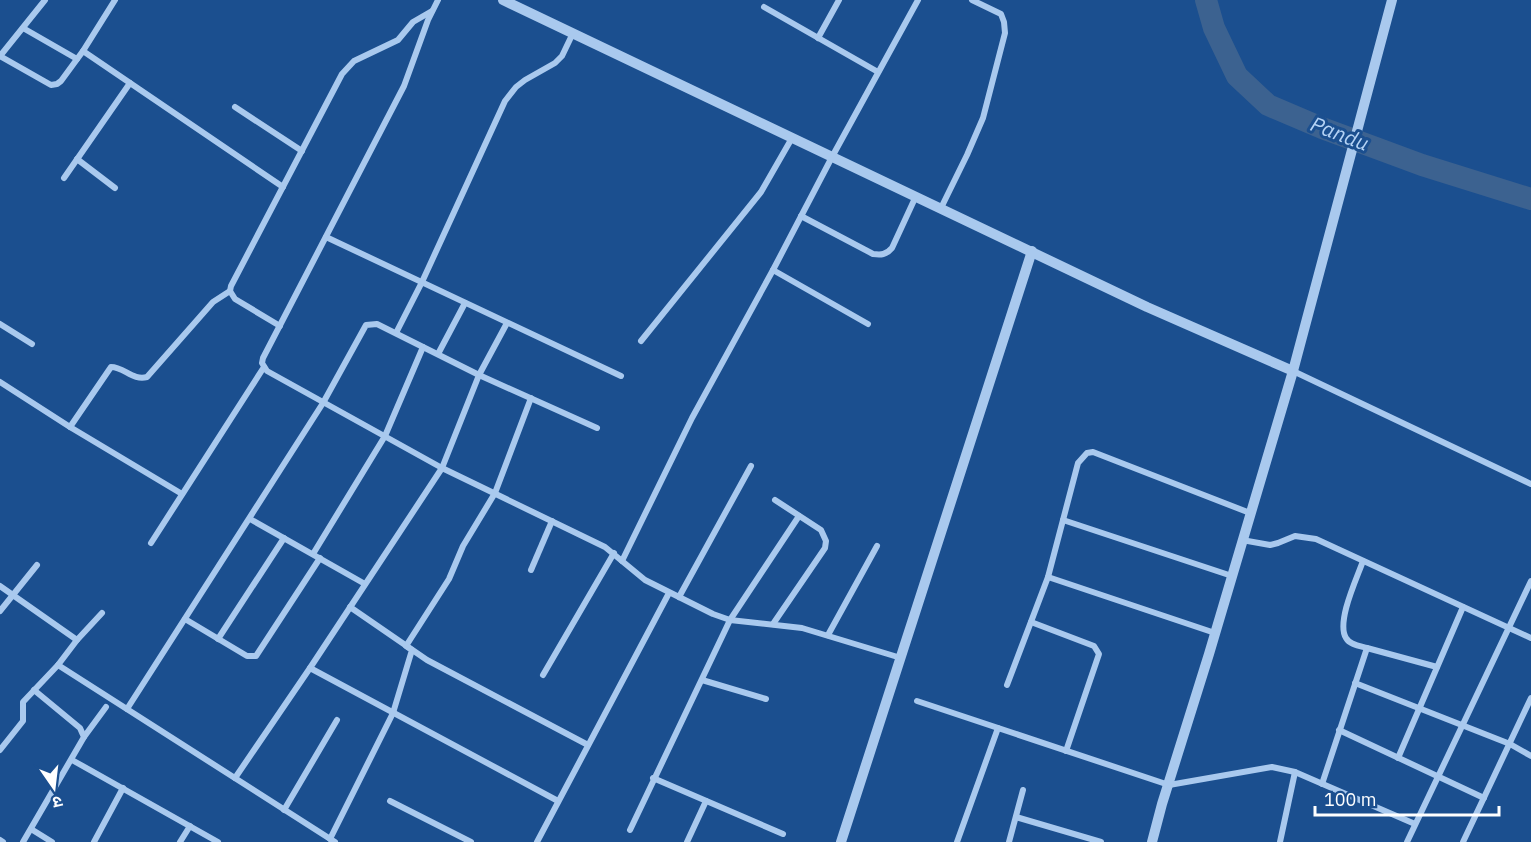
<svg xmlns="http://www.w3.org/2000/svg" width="1531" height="842" font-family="'IBM Plex Sans','Noto Sans Devanagari',sans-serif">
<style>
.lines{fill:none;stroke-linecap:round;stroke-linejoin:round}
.river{stroke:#3c6290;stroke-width:22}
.minor{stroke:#a9c9ee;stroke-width:6}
.tertiary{stroke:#a9c9ee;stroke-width:10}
.labels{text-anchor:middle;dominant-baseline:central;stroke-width:6;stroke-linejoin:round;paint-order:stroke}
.water-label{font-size:21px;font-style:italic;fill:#b5d3f5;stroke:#1b4f8f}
</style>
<rect width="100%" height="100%" fill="#1b4f8f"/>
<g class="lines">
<!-- river -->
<polyline class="river" points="1206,0 1214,28 1237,76 1268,105 1322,128 1422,165 1531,199"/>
<!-- minor -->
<g class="minor">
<polyline points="438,0 428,20 404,86 263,358 262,363 267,371 442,468 605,547 645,580 713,614 730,620 802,628 901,658"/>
<polyline points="764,7 878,72"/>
<polyline points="23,28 77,59"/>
<polyline points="818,38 839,0"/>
<polyline points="83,51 115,0"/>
<polyline points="0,56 51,85 57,84 61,81 83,51 283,187"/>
<polyline points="0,56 45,0"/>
<polyline points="235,107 302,151"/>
<polyline points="77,159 115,188"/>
<polyline points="64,178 130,83"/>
<polyline points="941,208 967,155 983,118 1005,33 1004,22 1001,14 972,0"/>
<path d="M801,216L873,254C881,255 886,255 892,248L916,196"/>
<polyline points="326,237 621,376"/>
<polyline points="507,323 479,375 442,468 310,668 558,801"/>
<polyline points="0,324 32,344"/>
<polyline points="868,324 773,270 832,157 918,0"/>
<polyline points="280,326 235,299 230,291 231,286 342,74 354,61 398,40 413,22 432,11"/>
<polyline points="396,333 422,282 505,101 516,87 525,80 555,63 562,56 573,33"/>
<polyline points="641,341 761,192 792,138"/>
<polyline points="438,354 465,303"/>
<polyline points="1293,371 1531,484"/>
<polyline points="0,382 70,427 182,494"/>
<path d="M70,427L111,367C124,367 133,381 147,377L213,302L230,291"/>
<polyline points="250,519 365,584"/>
<polyline points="1063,520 1232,576"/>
<polyline points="1242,540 1270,545 1278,543 1295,536 1316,539 1531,638"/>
<polyline points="151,543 264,367"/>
<polyline points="313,554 385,436 423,347"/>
<polyline points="622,561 692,418 773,270"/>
<polyline points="531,570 552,521"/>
<polyline points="1048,577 1215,633"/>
<polyline points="0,586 77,640 58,665 335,842"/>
<polyline points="679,597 751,466"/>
<polyline points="350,607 427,660 588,745"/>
<polyline points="0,611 37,565"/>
<polyline points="185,619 247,656 256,656 320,558"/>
<polyline points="1031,622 1094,646 1099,654 1066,751"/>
<polyline points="773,624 825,548 826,541 821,530 775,500"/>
<polyline points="828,635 877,546"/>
<polyline points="218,639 284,538"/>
<polyline points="77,640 102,613"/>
<polyline points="1367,648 1437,667"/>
<polyline points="543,675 614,553"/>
<polyline points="702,680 766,699"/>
<polyline points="1355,683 1510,744 1531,756"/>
<polyline points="1007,685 1048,577 1078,463 1087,453 1093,452 1250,513"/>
<polyline points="917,701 1169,785 1272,767 1295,772 1415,824"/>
<polyline points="127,709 323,403 366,325 377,324 479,375 597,428"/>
<polyline points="1339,730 1484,798"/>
<polyline points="84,737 106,707"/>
<polyline points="0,750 23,721 23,702 58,665"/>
<polyline points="1398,758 1463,607"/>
<polyline points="72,760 218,842"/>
<polyline points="235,778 310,668"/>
<polyline points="653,778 783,834"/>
<path d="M1322,784L1367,648C1360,646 1350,645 1346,638C1336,622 1357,578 1363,561"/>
<polyline points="390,801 471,842"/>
<polyline points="284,810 337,720"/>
<polyline points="1016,817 1101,842"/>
<polyline points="31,829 52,842"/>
<polyline points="630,830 730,620 799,516"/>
<polyline points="330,839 393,713 412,650 406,646 449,579 463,546 495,493 531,398"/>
<polyline points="0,840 3,842"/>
<polyline points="23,842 84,737 80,728 34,690"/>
<polyline points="94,842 123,788"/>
<polyline points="180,842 190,826"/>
<polyline points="537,842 669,593"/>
<polyline points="687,842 706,801"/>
<polyline points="957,842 998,728"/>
<polyline points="1009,842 1023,790"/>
<polyline points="1280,842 1295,772"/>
<polyline points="1407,842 1531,581"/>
<polyline points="1463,842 1531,698"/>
</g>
<!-- tertiary -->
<g class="tertiary">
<polyline points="503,0 1147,307 1293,371"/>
<polyline points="841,842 1032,251"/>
<polyline points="1152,842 1162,804 1209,654 1293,371 1392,0"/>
</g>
</g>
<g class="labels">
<!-- water labels -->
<g class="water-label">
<text transform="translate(1340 133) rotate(21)">Pandu</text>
</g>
</g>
<!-- north arrow -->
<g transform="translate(54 788) rotate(166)" stroke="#1b4f8f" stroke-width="4.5" paint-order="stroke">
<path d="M0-4.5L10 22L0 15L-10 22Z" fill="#ffffff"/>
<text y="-9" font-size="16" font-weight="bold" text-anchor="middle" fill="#ffffff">उ</text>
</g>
<!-- scale -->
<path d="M1315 806v9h184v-9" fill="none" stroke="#ffffff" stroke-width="3"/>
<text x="1324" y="806" font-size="18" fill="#ffffff" stroke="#1b4f8f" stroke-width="4.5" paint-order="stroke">100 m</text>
</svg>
